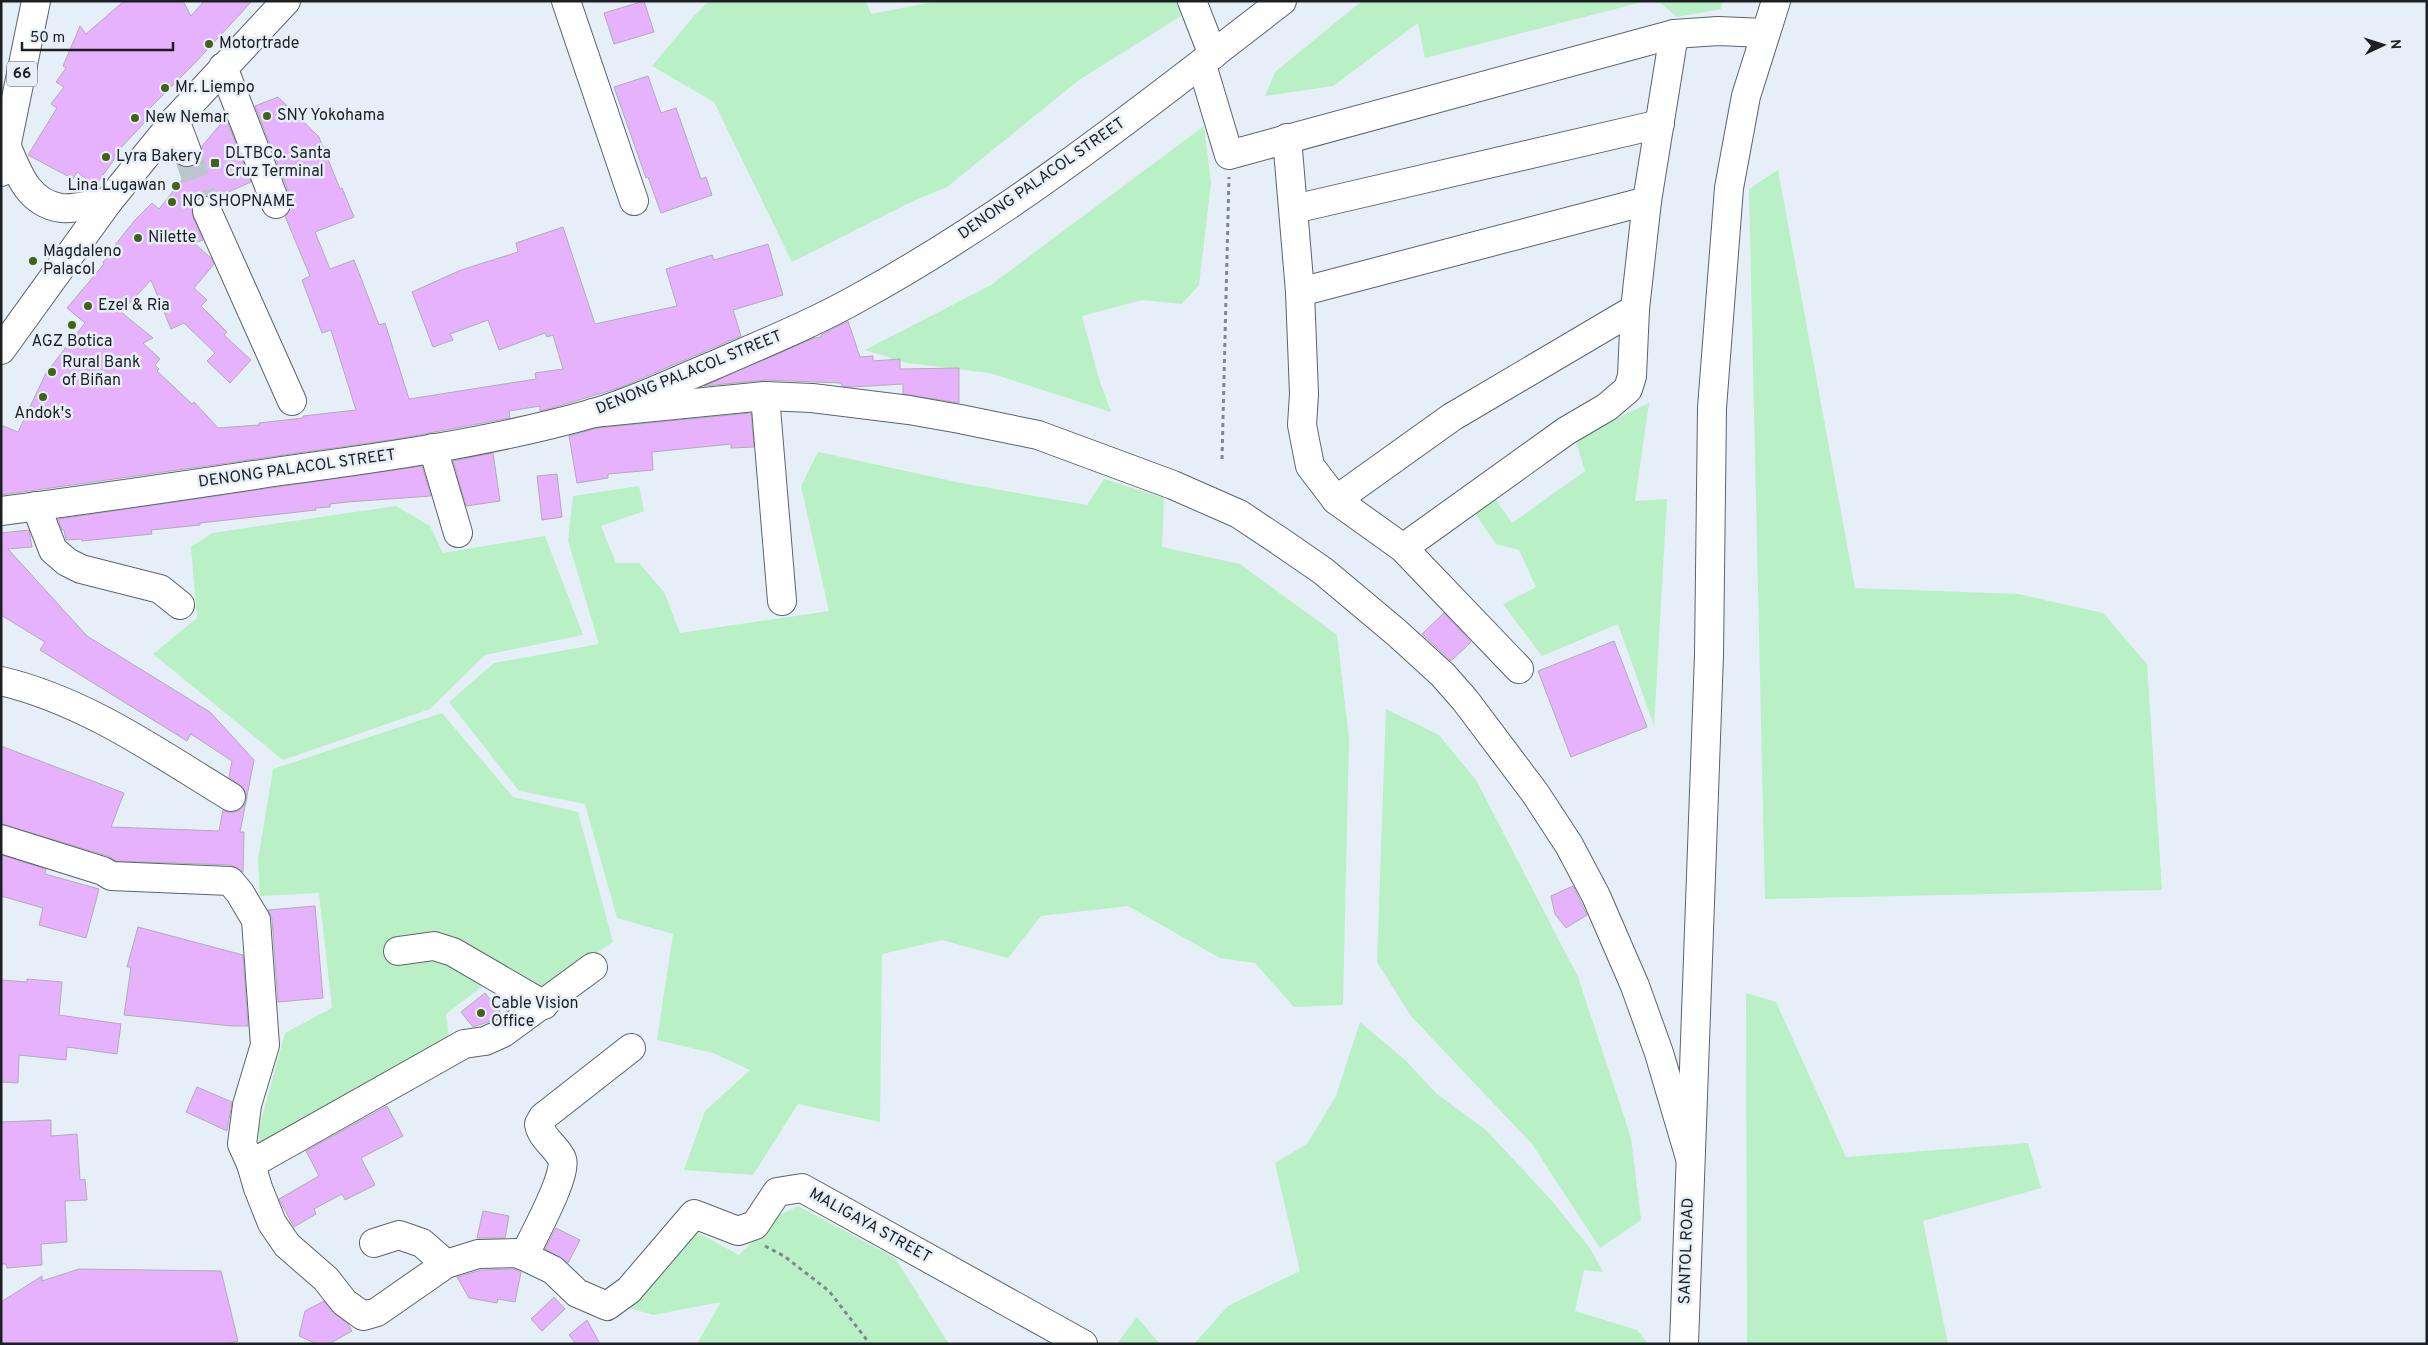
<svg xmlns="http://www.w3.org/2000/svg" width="2428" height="1345" font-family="Overpass,sans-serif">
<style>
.green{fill:#b9f0c5}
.building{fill:#e6b1fd;stroke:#b2acb5}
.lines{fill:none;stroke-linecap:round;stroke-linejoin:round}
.minor-tunnel{stroke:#bec6cd;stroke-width:28;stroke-dasharray:28 14;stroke-linecap:butt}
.minor-casing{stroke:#5c646b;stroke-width:30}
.major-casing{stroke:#5c646b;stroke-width:30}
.path{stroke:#81878c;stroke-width:3;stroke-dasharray:4 4;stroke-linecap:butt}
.minor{stroke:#fff;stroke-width:28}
.major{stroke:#fff;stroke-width:28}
.poi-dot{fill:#426216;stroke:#e6eff7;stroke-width:2}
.labels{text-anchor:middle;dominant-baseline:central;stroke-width:5;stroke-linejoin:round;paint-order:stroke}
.shield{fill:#e6eff7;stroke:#595e63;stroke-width:1}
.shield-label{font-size:15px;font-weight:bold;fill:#1d2023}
.poi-label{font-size:16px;fill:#1d2023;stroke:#e6eff7;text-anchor:start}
.street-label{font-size:16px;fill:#1d2023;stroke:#e6eff7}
</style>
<rect width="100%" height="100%" fill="#e6eff7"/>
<!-- green -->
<g class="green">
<polygon points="709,1 866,1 871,14 938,1 1176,1 1181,16 1079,80 947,187 915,200 792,262 714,102 652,66 693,17"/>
<polygon points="1362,1 1646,1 1425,58 1418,23 1333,86 1265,96 1275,72"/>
<polygon points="1658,1 1723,1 1721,9 1677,17"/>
<polygon points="1204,126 1211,183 1199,285 1182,304 1142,300 1082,316 1099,379 1111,412 990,373 907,363 865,350 991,285"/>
<polygon points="1778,170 1855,588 2018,594 2103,613 2147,664 2162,890 1765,899 1749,189"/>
<polygon points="1649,403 1635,501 1667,499 1654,726 1618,624 1542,656 1503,604 1536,587 1519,550 1496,544 1474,512 1493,496 1512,523 1585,471 1575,438"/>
<polygon points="818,452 966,484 1087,505 1104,479 1164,498 1162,547 1240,564 1337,635 1349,738 1343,1005 1294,1007 1255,963 1220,958 1128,906 1041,916 1008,958 942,940 882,954 880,1122 798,1104 753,1175 684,1170 705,1111 750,1070 713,1053 657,1040 673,934 617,918 585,804 519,791 449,702 494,663 599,644 568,541 573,496 639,486 644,511 601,526 616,563 639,563 664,592 680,633 829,611 801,486"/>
<polygon points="396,506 430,526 443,553 545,536 583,635 485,655 430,709 283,760 153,654 197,618 191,547 212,533"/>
<polygon points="1386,709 1439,735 1476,780 1578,977 1631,1138 1641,1220 1600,1248 1532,1144 1411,1016 1377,962"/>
<polygon points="442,713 513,797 578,812 613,942 541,990 506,968 446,1014 449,1037 259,1144 259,1128 285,1033 332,1008 319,893 260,896 258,860 273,769"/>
<polygon points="1746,993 1776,1002 1846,1157 2028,1143 2041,1188 1923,1221 1948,1344 1747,1344"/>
<polygon points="1360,1022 1404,1059 1437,1094 1486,1130 1551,1200 1590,1248 1603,1272 1584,1270 1575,1311 1637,1330 1648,1344 1194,1344 1228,1306 1300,1271 1275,1163 1307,1144 1336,1096"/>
<polygon points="798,1206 895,1258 949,1344 697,1344 721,1302 653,1315 629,1308 693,1230 739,1255 778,1216"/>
<polygon points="1137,1317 1160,1344 1117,1344"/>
</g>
<!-- building -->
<g class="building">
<polygon points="124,1 183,1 191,16 204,1 252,1 195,63 144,114 148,119 114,155 116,157 95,186 77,172 73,179 28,155 57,108 51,104 64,87 56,82 66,68 63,66 80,26 86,34"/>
<polygon points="644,1 654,32 614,44 604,13"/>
<polygon points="648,76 661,113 676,108 701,179 706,177 712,195 661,213 648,177 646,178 614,87"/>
<polygon points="278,97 319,137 340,189 342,188 354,217 315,232 330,269 354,260 379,325 385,323 409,399 536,379 535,373 563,369 553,335 547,337 545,333 499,350 488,320 450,334 453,340 433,347 412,292 461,270 518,252 516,243 563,227 595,324 677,306 666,269 712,255 714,260 768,244 783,295 733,310 741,336 619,388 552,408 540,411 540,406 509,411 510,418 397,439 1,495 1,425 18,432 46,373 85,323 67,308 104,264 103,262 117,247 115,245 135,220 152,203 159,209 185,176 182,170 184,167 192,167 199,162 202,155 202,146 226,118 251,182 215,198 201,197 194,202 192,209 193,217 203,240 194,243 211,258 214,264 194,288 207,300 201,306 227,332 224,335 251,360 230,383 207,361 215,353 184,323 171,329 151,280 121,312 153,338 143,343 160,359 155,365 159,369 157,371 192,404 194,402 218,428 259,425 259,423 303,418 303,416 356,410 331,330 322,333 302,280 310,276 285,216 291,207 291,198 255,106"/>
<polygon points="848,321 860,357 873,356 873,361 900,359 900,369 959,368 959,403 903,394 903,384 852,387 842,386 841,383 766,380 704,386 814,338 821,337 821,335"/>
<polygon points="751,413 754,447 731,448 731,444 652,452 653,470 608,474 608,478 577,483 569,436 597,428"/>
<polygon points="493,453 500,501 466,506 453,461"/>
<polygon points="422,466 431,496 347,502 330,504 330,507 315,508 316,510 200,523 200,525 151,530 152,534 82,541 82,539 66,540 64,530 62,530 58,519"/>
<polygon points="557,474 562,517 542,520 537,476"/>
<polygon points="29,530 32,547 8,549 87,636 210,712 254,760 240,832 244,832 243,872 231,865 116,861 108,856 1,824 1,746 124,793 111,827 219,831 223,810 230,813 238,811 244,806 247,798 244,789 229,777 232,761 191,734 187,741 40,650 45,642 1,615 1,533"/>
<polygon points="1444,613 1471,642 1451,661 1422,634"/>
<polygon points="1614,641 1647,727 1571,757 1538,671"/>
<polygon points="1,855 46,869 45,874 99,889 86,938 39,925 43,908 1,896"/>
<polygon points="1573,886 1587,915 1566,928 1555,914 1551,896"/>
<polygon points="315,906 323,998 278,1002 272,919 268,910"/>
<polygon points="138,927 243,955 248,1026 232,1026 124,1015 131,967 127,967"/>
<polygon points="27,979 62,982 59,1015 121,1024 117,1054 67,1047 66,1060 19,1055 18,1083 1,1082 1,980 27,982"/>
<polygon points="485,993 501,1013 491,1021 473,1027 461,1012"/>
<polygon points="197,1087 232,1102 227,1131 186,1112"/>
<polygon points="387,1106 403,1136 361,1158 375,1185 345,1200 342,1194 314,1209 316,1214 294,1227 279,1199 319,1176 306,1151"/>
<polygon points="51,1120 51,1136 77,1134 80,1180 85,1179 87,1200 65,1201 67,1242 41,1244 42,1265 7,1268 6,1264 1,1264 1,1122"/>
<polygon points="483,1211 509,1216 505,1238 477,1238"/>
<polygon points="556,1228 580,1240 568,1263 545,1249"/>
<polygon points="79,1269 221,1271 238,1341 224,1344 1,1344 1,1302 42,1276 42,1281"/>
<polygon points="513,1269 521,1272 515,1302 498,1299 497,1303 469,1298 457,1277 481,1270"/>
<polygon points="554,1297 565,1309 542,1331 531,1319"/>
<polygon points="324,1301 335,1314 348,1324 352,1331 329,1344 317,1344 299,1336 305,1311"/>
<polygon points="587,1320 600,1344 576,1344 569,1335"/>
</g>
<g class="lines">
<!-- minor-tunnel -->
<polyline class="minor-tunnel" points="187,152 207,211"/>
<defs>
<g id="minor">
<polyline points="566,1 634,201"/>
<polyline points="1192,1 1213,55"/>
<polyline points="1202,65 1229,155 1674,34 1718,31 1765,33"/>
<polyline points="223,67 276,204"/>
<polyline points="175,120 187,152"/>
<polyline points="1287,138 1300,292 1304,394 1302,425 1310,466 1336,500 1403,548 1519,669"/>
<polyline points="1294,209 1660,124"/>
<polyline points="207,211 292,401"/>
<polyline points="1300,292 1647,201"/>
<polyline points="765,396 782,601"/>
<polyline points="593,413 765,396 812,398 909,410 960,419 1038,435 1173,485 1239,514 1281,542 1323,571 1397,633 1443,675 1465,700 1535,793 1569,845 1596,896 1635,986 1659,1053 1690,1158"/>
<polyline points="433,448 458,533"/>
<polyline points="1336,500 1452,417 1635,309"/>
<polyline points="36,506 53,550 67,562 81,569 160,589 180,605"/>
<path d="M1,511C95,499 188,485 281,471C386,457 492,442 594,413C635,401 673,382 712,366C762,344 812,324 860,297C1011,214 1146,106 1282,1"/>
<polyline points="1403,548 1566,431 1607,407 1628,389 1632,376 1635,309 1647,201 1674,34"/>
<path d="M1,681C86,701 157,752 231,797"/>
<polyline points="1,839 103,871 111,876 230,881 240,893 256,920 265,1045 247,1105 242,1144 251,1164 258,1188 272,1223 287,1245 326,1279 344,1302 363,1316 377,1312 446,1264 478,1254 515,1253 524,1256 553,1270 577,1293 607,1306 629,1290 694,1214 738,1231 755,1225 777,1192 802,1188 1083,1344"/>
<polyline points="398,951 434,946 453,952 544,1005"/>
<polyline points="251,1164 464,1044 485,1041 503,1033 593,967"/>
<polyline points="374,1243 399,1235 422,1243 446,1264"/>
<path d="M524,1256C532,1239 568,1174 562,1159C556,1146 541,1138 539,1124L543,1117L631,1048"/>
<polyline points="1684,1344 1709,655 1712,408 1729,188 1746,96 1776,1"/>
</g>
<g id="major">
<path d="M7,147C18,173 28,203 61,208C73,210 96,203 108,202"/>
<polyline points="1,172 36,1"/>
<polyline points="1,350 108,202 175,120 286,1"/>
</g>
</defs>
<!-- minor casing -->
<use href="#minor" class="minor-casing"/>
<!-- major casing -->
<use href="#major" class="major-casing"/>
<!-- path -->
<g class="path">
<polyline points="1222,459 1229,177"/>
<polyline points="765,1246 784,1256 829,1291 870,1344"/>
</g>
<!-- minor -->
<use href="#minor" class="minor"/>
<!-- major -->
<use href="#major" class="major"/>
</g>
<!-- markers -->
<g class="poi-dot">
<circle cx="209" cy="44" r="5"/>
<circle cx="165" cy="88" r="5"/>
<circle cx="267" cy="116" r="5"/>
<circle cx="135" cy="118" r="5"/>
<circle cx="106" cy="157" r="5"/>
<rect x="210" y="158" width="10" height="10" rx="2.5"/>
<circle cx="176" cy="186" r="5"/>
<circle cx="172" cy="202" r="5"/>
<circle cx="138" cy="238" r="5"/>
<circle cx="33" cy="261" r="5"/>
<circle cx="88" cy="306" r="5"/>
<circle cx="72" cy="325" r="5"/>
<circle cx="52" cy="372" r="5"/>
<circle cx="43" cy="397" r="5"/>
<circle cx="481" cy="1013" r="5"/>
</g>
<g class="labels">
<!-- shield labels -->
<rect class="shield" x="7" y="61.5" width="30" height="25" rx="4"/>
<g class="shield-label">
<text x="22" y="74">66</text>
</g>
<!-- poi labels -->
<g class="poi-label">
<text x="219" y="44">Motortrade</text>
<text x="175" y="88">Mr. Liempo</text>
<text x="277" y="116">SNY Yokohama</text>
<text x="145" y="118">New Nemar</text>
<text x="225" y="154">DLTBCo. Santa<tspan x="225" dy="18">Cruz Terminal</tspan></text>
<text x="116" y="157">Lyra Bakery</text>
<text x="166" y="186" text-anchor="end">Lina Lugawan</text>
<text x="182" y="202">NO SHOPNAME</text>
<text x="148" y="238">Nilette</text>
<text x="43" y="252">Magdaleno<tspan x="43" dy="18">Palacol</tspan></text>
<text x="98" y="306">Ezel &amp; Ria</text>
<text x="72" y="342" text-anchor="middle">AGZ Botica</text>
<text x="62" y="363">Rural Bank<tspan x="62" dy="18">of Biñan</tspan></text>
<text x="43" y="414" text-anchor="middle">Andok's</text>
<text x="491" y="1004">Cable Vision<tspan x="491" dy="18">Office</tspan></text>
</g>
<!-- street labels -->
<g class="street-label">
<text transform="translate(1042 179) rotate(-35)">DENONG PALACOL STREET</text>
<text transform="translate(689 373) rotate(-22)">DENONG PALACOL STREET</text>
<text transform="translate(297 469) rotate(-8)">DENONG PALACOL STREET</text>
<text transform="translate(870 1226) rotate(29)">MALIGAYA STREET</text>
<text transform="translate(1687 1251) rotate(-88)">SANTOL ROAD</text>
</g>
</g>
<!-- border -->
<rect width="2428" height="1345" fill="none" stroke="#1d2023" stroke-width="5"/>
<!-- north arrow -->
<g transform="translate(2383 45) rotate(86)" stroke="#e6eff7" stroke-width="4" paint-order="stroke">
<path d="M0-4L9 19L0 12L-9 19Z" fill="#1d2023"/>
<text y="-8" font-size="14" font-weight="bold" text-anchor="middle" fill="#1d2023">N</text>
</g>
<!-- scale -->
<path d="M22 42v8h151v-8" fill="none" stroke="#1d2023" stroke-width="2.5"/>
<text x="30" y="42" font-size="15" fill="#1d2023" stroke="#e6eff7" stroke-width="4" paint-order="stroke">50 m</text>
</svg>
